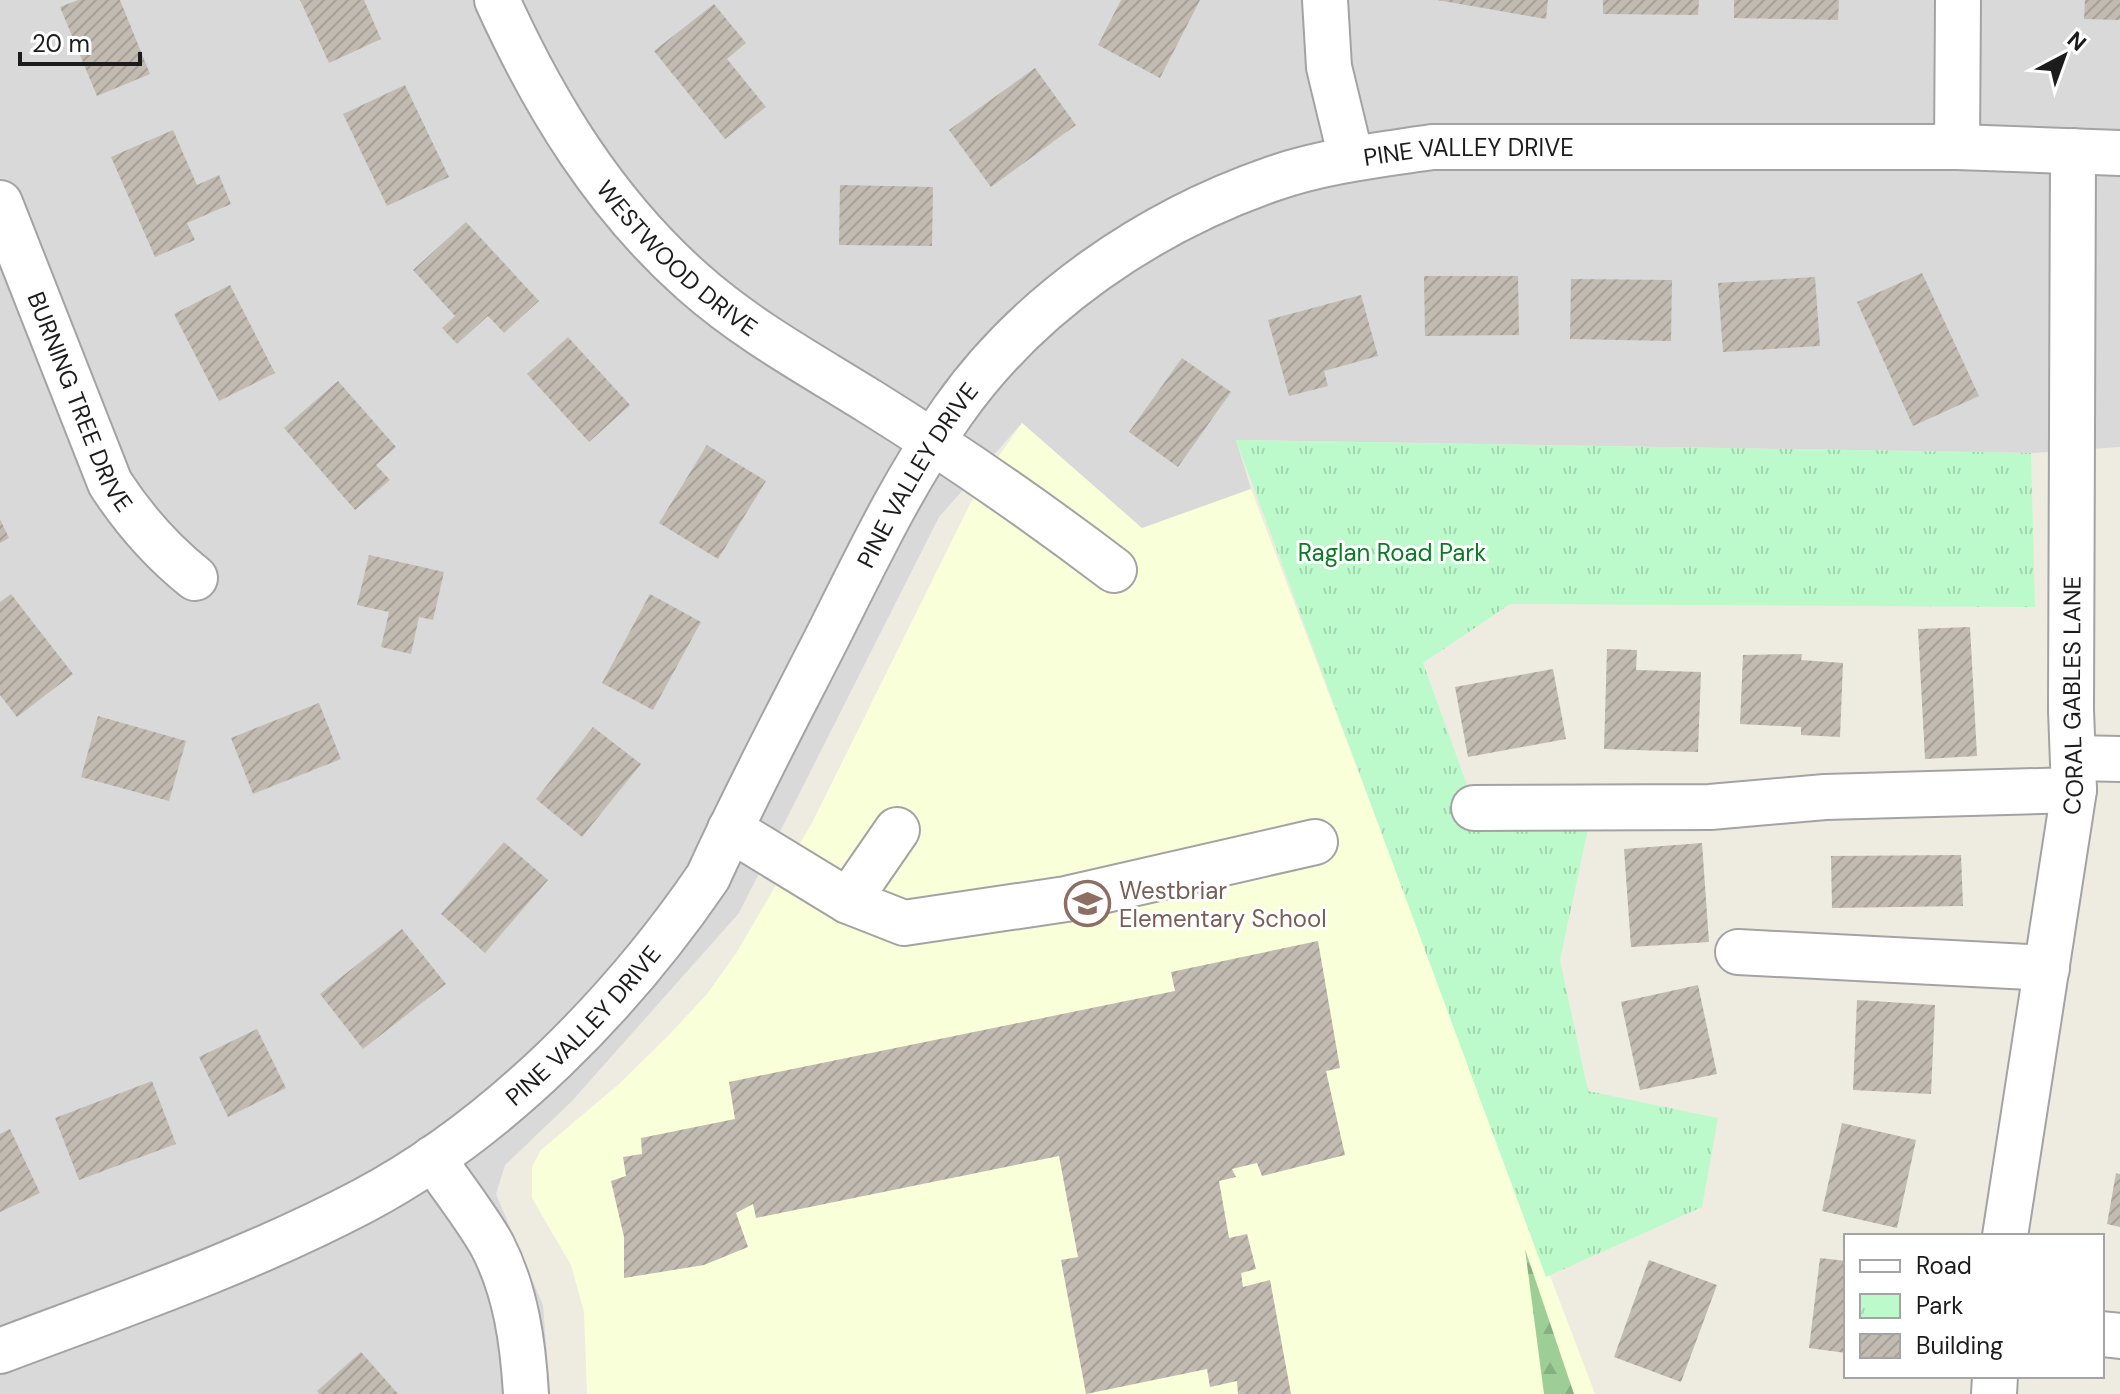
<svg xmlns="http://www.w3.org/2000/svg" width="2120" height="1394" font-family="'DM Sans',sans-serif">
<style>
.residential{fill:#dad9d9}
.education{fill:#f9ffd9}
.forest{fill:url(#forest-firs)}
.park{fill:url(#park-tufts)}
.building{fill:url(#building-hatch)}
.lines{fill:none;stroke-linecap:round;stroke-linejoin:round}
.minor-casing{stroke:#a3a3a3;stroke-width:48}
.minor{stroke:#fff;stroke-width:44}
.labels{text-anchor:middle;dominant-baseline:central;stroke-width:6;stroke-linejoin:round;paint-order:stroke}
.street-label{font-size:24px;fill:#1c1c1c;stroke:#fff}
.park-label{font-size:24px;fill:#097c25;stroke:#fff}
.education-label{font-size:24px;fill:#785e54;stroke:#fff;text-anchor:start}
</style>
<defs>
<pattern id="forest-firs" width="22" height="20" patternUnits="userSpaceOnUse" patternTransform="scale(2)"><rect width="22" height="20" fill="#9cce95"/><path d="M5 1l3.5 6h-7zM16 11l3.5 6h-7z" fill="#86b080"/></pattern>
<pattern id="park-tufts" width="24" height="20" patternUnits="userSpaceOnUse" patternTransform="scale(2)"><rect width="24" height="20" fill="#bcfacb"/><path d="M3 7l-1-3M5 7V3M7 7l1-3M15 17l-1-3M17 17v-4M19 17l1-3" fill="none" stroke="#a1d6ae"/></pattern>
<pattern id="building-hatch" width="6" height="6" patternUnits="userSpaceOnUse" patternTransform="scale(2)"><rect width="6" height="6" fill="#c2bbb1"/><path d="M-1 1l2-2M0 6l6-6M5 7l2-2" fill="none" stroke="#a6a098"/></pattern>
</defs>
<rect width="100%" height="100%" fill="#eeece1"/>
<!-- residential -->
<polygon class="residential" points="0,0 2120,0 2120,447 2031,453 1236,440 1251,489 1142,529 1022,423 939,517 739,913 571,1102 505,1165 496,1194 543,1305 550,1394 0,1394"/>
<!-- education -->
<polygon class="education" points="1022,423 1142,528 1251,489 1595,1394 587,1394 584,1312 571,1265 532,1198 532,1167 541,1150 619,1084 668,1036 707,994 737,952 813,821 982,480"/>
<!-- forest -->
<polygon class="forest" points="1525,1249 1574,1394 1544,1394"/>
<!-- park -->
<polygon class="park" points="1236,440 2031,453 2035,607 1510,604 1423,663 1475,807 1592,810 1560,960 1588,1091 1718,1118 1702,1207 1546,1277"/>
<!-- building -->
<g class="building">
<polygon points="78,0 120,0 150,74 97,96 60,7"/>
<polygon points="300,0 364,0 381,39 329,63"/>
<polygon points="1121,0 1200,0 1160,78 1098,45"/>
<polygon points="1437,0 1548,0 1546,19"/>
<polygon points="1603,0 1699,0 1698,15 1603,14"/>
<polygon points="1734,0 1839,0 1838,20 1734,18"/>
<polygon points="2085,0 2120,0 2120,20 2084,19"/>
<polygon points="714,4 746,43 727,59 766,107 725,139 654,51"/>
<polygon points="1035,68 1076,125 991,187 949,130"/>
<polygon points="405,85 449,177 387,206 343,114"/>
<polygon points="173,130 197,185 219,175 231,204 187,223 195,240 155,257 111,157"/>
<polygon points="840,185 933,187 932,246 839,245"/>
<polygon points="466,222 539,301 504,333 488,316 457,344 442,328 455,316 413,270"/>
<polygon points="1922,273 1979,396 1913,426 1857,302"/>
<polygon points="1424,276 1518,276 1519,335 1425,336"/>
<polygon points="1815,277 1820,346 1723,352 1718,283"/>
<polygon points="1571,279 1672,280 1671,341 1570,339"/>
<polygon points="230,285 275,373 219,401 174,314"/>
<polygon points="1361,295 1378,356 1324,371 1328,386 1289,396 1268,320"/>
<polygon points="568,337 630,405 589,442 527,374"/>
<polygon points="1182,358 1231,392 1178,467 1129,432"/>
<polygon points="338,381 396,447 376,465 390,480 355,510 284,428"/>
<polygon points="707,445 766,481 718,559 659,523"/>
<polygon points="0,519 9,538 0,543"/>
<polygon points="369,555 444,572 433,620 419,617 411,654 381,647 389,612 357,605"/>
<polygon points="11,594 73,674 17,717 0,695 0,602"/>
<polygon points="650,594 701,622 653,710 602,683"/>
<polygon points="1970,627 1977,756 1925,759 1918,629"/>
<polygon points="1607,649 1637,650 1636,670 1701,672 1698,752 1604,749"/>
<polygon points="1802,654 1801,660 1843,663 1840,737 1801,735 1801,727 1740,724 1743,655"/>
<polygon points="1553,669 1566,739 1468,757 1455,687"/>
<polygon points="319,703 341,759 253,794 231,738"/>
<polygon points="98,716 186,741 169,801 81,777"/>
<polygon points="593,727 641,764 582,837 536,799"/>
<polygon points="504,842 548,880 485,953 441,914"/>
<polygon points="1702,843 1709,942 1631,947 1624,849"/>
<polygon points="1961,855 1963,906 1832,908 1831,856"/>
<polygon points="402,929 446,984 363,1049 320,994"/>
<polygon points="1318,941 1340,1068 1326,1071 1345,1155 1262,1176 1257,1163 1232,1169 1236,1177 1219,1181 1229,1238 1247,1234 1256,1269 1241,1273 1243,1287 1270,1280 1291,1394 1238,1394 1237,1381 1210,1387 1207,1369 1086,1394 1061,1260 1078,1257 1059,1156 756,1218 753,1204 736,1213 748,1247 704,1265 624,1278 624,1237 611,1181 626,1176 623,1157 642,1154 641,1138 735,1119 729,1082 1175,991 1171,972"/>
<polygon points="1698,985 1717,1074 1640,1090 1621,1002"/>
<polygon points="1857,1000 1935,1005 1931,1094 1853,1090"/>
<polygon points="257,1029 286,1088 228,1117 199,1057"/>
<polygon points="152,1081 176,1144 79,1180 55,1118"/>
<polygon points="1842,1123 1916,1140 1897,1228 1822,1211"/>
<polygon points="10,1129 40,1193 0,1212 0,1134"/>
<polygon points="2116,1173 2120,1174 2120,1227 2107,1224"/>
<polygon points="1820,1258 1846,1261 1846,1353 1809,1348"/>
<polygon points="1649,1260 1717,1285 1681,1382 1614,1357"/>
<polygon points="361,1352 398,1394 319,1394 317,1391"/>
</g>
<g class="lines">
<defs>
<g id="minor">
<path id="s1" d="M497,0C545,106 605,204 693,282C747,330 808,363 869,401C954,454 1035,510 1114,570"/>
<polyline points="1325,0 1329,67 1351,158"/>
<polyline points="1957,147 1958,0"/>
<path id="s2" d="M0,203L110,483C134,520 160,550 195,578"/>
<polyline points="2074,758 2120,759"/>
<polyline points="1474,808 1710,807 1825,797 2074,790"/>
<polyline points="730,829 848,901 904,923 1066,899 1315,842"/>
<polyline points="848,901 897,830"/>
<polyline points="1738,952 2047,968"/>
<path d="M433,1158C452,1187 475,1215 492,1245C516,1291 523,1343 526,1394"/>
<path id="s3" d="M2005,1236L2074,790L2071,710L2073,151"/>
<polyline points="2102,1334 2120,1336"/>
<path id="s4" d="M0,1351C122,1305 247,1262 363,1201C499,1129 622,1003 708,877C746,793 790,711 832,628C869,554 905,479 953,411C1029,303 1148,222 1272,179C1323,161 1378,155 1432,147H1957L2120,153"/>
<polyline points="1994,1394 1995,1376"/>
</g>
</defs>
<!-- minor casing -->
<use href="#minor" class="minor-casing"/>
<!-- minor -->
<use href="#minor" class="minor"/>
</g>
<!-- icons -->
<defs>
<symbol id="school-ring" viewBox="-11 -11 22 22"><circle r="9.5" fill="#fff" stroke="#8d6e63" stroke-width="1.5"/><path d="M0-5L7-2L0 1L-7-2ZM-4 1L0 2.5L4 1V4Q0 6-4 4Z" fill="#8d6e63"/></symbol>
</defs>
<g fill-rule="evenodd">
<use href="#school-ring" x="1062" y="878" width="51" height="51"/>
</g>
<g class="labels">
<!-- street labels -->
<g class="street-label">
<text stroke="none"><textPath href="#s4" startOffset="1998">PINE VALLEY DRIVE</textPath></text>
<text stroke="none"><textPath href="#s1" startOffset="318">WESTWOOD DRIVE</textPath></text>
<text stroke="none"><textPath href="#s2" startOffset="214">BURNING TREE DRIVE</textPath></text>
<text stroke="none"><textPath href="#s4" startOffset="1324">PINE VALLEY DRIVE</textPath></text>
<text stroke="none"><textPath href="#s3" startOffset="546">CORAL GABLES LANE</textPath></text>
<text stroke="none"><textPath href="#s4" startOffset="676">PINE VALLEY DRIVE</textPath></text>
</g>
<!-- park labels -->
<g class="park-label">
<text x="1392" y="552">Raglan Road Park</text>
</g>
<!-- education labels -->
<g class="education-label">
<text x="1119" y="890">Westbriar<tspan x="1119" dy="28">Elementary School</tspan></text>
</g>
</g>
<!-- legend -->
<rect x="1844" y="1234" width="260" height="144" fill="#ffffff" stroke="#a4a4a4" stroke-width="2"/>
<rect x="1860" y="1260" width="40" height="12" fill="#ffffff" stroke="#a4a4a4" stroke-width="2"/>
<text x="1916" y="1274" font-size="24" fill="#1c1c1c">Road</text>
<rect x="1860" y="1294" width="40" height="24" fill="url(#park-tufts)" stroke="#a4a4a4" stroke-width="2"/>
<text x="1916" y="1314" font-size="24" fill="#1c1c1c">Park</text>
<rect x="1860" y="1334" width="40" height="24" fill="url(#building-hatch)" stroke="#a4a4a4" stroke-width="2"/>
<text x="1916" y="1354" font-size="24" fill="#1c1c1c">Building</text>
<!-- north arrow -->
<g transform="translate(2064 56) rotate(41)" stroke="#ffffff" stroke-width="6" paint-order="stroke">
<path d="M0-6L14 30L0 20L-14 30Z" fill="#1c1c1c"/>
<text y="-12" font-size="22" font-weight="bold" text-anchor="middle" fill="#1c1c1c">N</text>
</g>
<!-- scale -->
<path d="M20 52v12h120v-12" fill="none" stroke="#1c1c1c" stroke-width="4"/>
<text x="32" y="52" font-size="24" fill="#1c1c1c" stroke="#ffffff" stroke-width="6" paint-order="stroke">20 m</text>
</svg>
